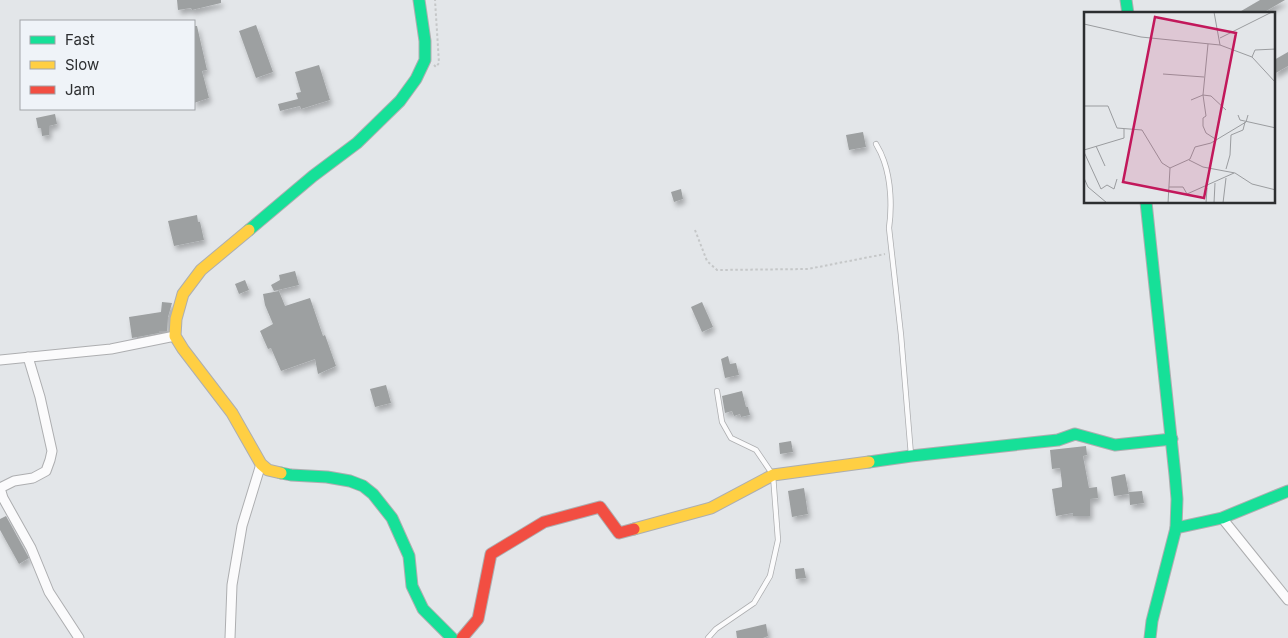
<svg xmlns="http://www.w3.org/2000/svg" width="1288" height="638" font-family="Inter,sans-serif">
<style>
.building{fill:#9da0a1;filter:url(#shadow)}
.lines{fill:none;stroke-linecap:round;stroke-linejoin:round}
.lane-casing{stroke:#adaeb0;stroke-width:6}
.street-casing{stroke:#adaeb0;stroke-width:11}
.fast-casing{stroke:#adaeb0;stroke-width:13}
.slow-casing{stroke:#adaeb0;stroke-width:13}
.jam-casing{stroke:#adaeb0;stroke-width:13}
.path{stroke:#c5c7c8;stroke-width:2;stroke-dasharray:2.5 2.5;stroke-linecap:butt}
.lane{stroke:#fbfbfc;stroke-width:4.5}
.street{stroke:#fbfbfc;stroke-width:9}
.fast{stroke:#16e098;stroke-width:11}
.slow{stroke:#ffcf43;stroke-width:11}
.jam{stroke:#f24e42;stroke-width:11}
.inset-road{fill:none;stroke:#9a9c9f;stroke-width:1}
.view{fill:#c2185b;fill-opacity:0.15;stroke:#c2185b;stroke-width:2.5}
.inset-edge{fill:none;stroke:#2c2e30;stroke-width:2.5}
</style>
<defs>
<filter id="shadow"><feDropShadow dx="2.5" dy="4.5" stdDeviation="2.5" flood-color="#0004"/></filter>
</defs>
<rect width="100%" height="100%" fill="#e3e6e9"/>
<!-- building -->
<g class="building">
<polygon points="177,0 221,0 221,3 192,10 191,8 178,10"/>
<polygon points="1260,0 1285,0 1261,14 1236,14"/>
<polygon points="256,25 273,72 256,78 239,31"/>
<polygon points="194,26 197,26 207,70 202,71 209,98 194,103"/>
<polygon points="1288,52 1288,66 1274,74 1274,60"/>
<polygon points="319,65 330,100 301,109 300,106 280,111 278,104 298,99 296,93 301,92 295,72"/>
<polygon points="55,114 57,124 49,126 49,135 42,136 41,128 38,128 36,118"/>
<polygon points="863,132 866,147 849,150 846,135"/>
<polygon points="681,189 683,199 674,202 671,192"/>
<polygon points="197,215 198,222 200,222 204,240 174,246 168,221"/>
<polygon points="295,271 299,285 274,291 271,285 280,280 279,275"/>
<polygon points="245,280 249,290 239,294 235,284"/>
<polygon points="279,291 285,306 310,298 323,336 325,335 336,366 318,374 315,359 281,371 271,348 268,349 260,331 273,324 265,305 263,294"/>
<polygon points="162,302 172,303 168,317 167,331 159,331 159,333 132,338 129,317 161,312"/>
<polygon points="702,302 713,327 702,332 691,307"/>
<polygon points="728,356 730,364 736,363 739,375 725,378 721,359"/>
<polygon points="386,385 391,403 375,407 370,389"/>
<polygon points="742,391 746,407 748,407 750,415 741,417 740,414 734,416 732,411 725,413 722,396"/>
<polygon points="791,441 793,452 780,454 779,443"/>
<polygon points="1086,446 1087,455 1083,456 1089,488 1097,487 1098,498 1090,499 1090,516 1073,516 1073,513 1056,516 1052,489 1062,487 1062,483 1060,468 1052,469 1050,450"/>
<polygon points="1125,474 1129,494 1114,496 1111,477"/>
<polygon points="804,488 808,514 792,517 788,491"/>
<polygon points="1142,491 1144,503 1130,505 1129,492"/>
<polygon points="6,516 29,558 19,564 0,530 0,519"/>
<polygon points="804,568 806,578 796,579 795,569"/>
<polygon points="766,624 768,636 763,638 737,638 736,631"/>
</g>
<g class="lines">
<defs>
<g id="lane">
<path d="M876,144C879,149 882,155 884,161C891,181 892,207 889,228L901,335L911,455"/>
<polyline points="708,638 716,629 754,603 770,576 778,540 773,475 756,450 731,438 722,422 717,391"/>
</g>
<g id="street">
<polyline points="28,357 40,397 52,451 50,460 46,471 33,478 14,481 0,488 3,498 31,548 49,592 79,638"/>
<polyline points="0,360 111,349 175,336"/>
<polyline points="1222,518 1288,600"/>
<polyline points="230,638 232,585 242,526 261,464"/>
</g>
<g id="fast">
<polyline points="1126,0 1128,14"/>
<polyline points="1146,202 1175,475 1177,499 1176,528"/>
<polyline points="249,230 313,176 357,143 400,101 416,79 425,60 425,41 419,0"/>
<polyline points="869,462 911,456 1058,440 1075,434 1115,445 1172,439"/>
<polyline points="281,473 291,475 327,477 350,481 363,486 373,494 392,518 409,556 412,586 423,609 452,638"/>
<polyline points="1150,638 1152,621 1176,528 1222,518 1288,491"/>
</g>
<g id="slow">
<polyline points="249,230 201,270 183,294 176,319 175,336 183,349 232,413 261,464 268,470 281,473"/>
<polyline points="634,529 711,508 773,475 869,462"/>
</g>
<polyline id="jam" points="462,638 478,619 491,554 544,522 600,507 619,533 634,529"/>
</defs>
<!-- lane casing -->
<use href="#lane" class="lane-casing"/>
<!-- street casing -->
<use href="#street" class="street-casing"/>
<!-- fast casing -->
<use href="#fast" class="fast-casing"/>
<!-- slow casing -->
<use href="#slow" class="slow-casing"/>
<!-- jam casing -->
<use href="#jam" class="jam-casing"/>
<!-- path -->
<g class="path">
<polyline points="434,65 436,67 439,63 435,0"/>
<polyline points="695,230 707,261 717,270 808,269 885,254"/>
</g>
<!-- lane -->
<use href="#lane" class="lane"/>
<!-- street -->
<use href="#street" class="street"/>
<!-- fast -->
<use href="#fast" class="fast"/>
<!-- slow -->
<use href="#slow" class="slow"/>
<!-- jam -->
<use href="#jam" class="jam"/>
</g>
<!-- overview -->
<g transform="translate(1084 12)">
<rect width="191" height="191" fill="#e3e6e9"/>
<path class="inset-road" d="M130,0L136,33L168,45L192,71M0,12L57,25L136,33M136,26L188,0M124,32L119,83L122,104L119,106V114L122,121L133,128M168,45L171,38L192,37M79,62L120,65M107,88L119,83L127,84L142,98M0,94H24L33,116L58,118L78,151L86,156L106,147L111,135L127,131L162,110L164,103M154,103L156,108L192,116M12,134L21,154M0,138L40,126V117M0,140L17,177L23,173L30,177L33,167M105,148L119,155L151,161L168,172L192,178M142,157L146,143L147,123L159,118L161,110M0,166L4,175L23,191M85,175H99L103,182L150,161M84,191L86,156M122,191L123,176M130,191L131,171M139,191L142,166"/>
<path class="view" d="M71,5L152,21L120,186L39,170Z"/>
<rect width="191" height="191" class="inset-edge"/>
</g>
<!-- legend -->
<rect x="20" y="20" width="175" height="90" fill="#eff3f8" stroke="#a1a4a8"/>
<rect x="30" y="36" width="25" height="8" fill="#16e098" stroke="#a1a4a8"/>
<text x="65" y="45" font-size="15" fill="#2c2e30">Fast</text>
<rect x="30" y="61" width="25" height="8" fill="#ffcf43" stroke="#a1a4a8"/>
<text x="65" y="70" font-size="15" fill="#2c2e30">Slow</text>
<rect x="30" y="86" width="25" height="8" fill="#f24e42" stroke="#a1a4a8"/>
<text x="65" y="95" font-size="15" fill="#2c2e30">Jam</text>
</svg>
